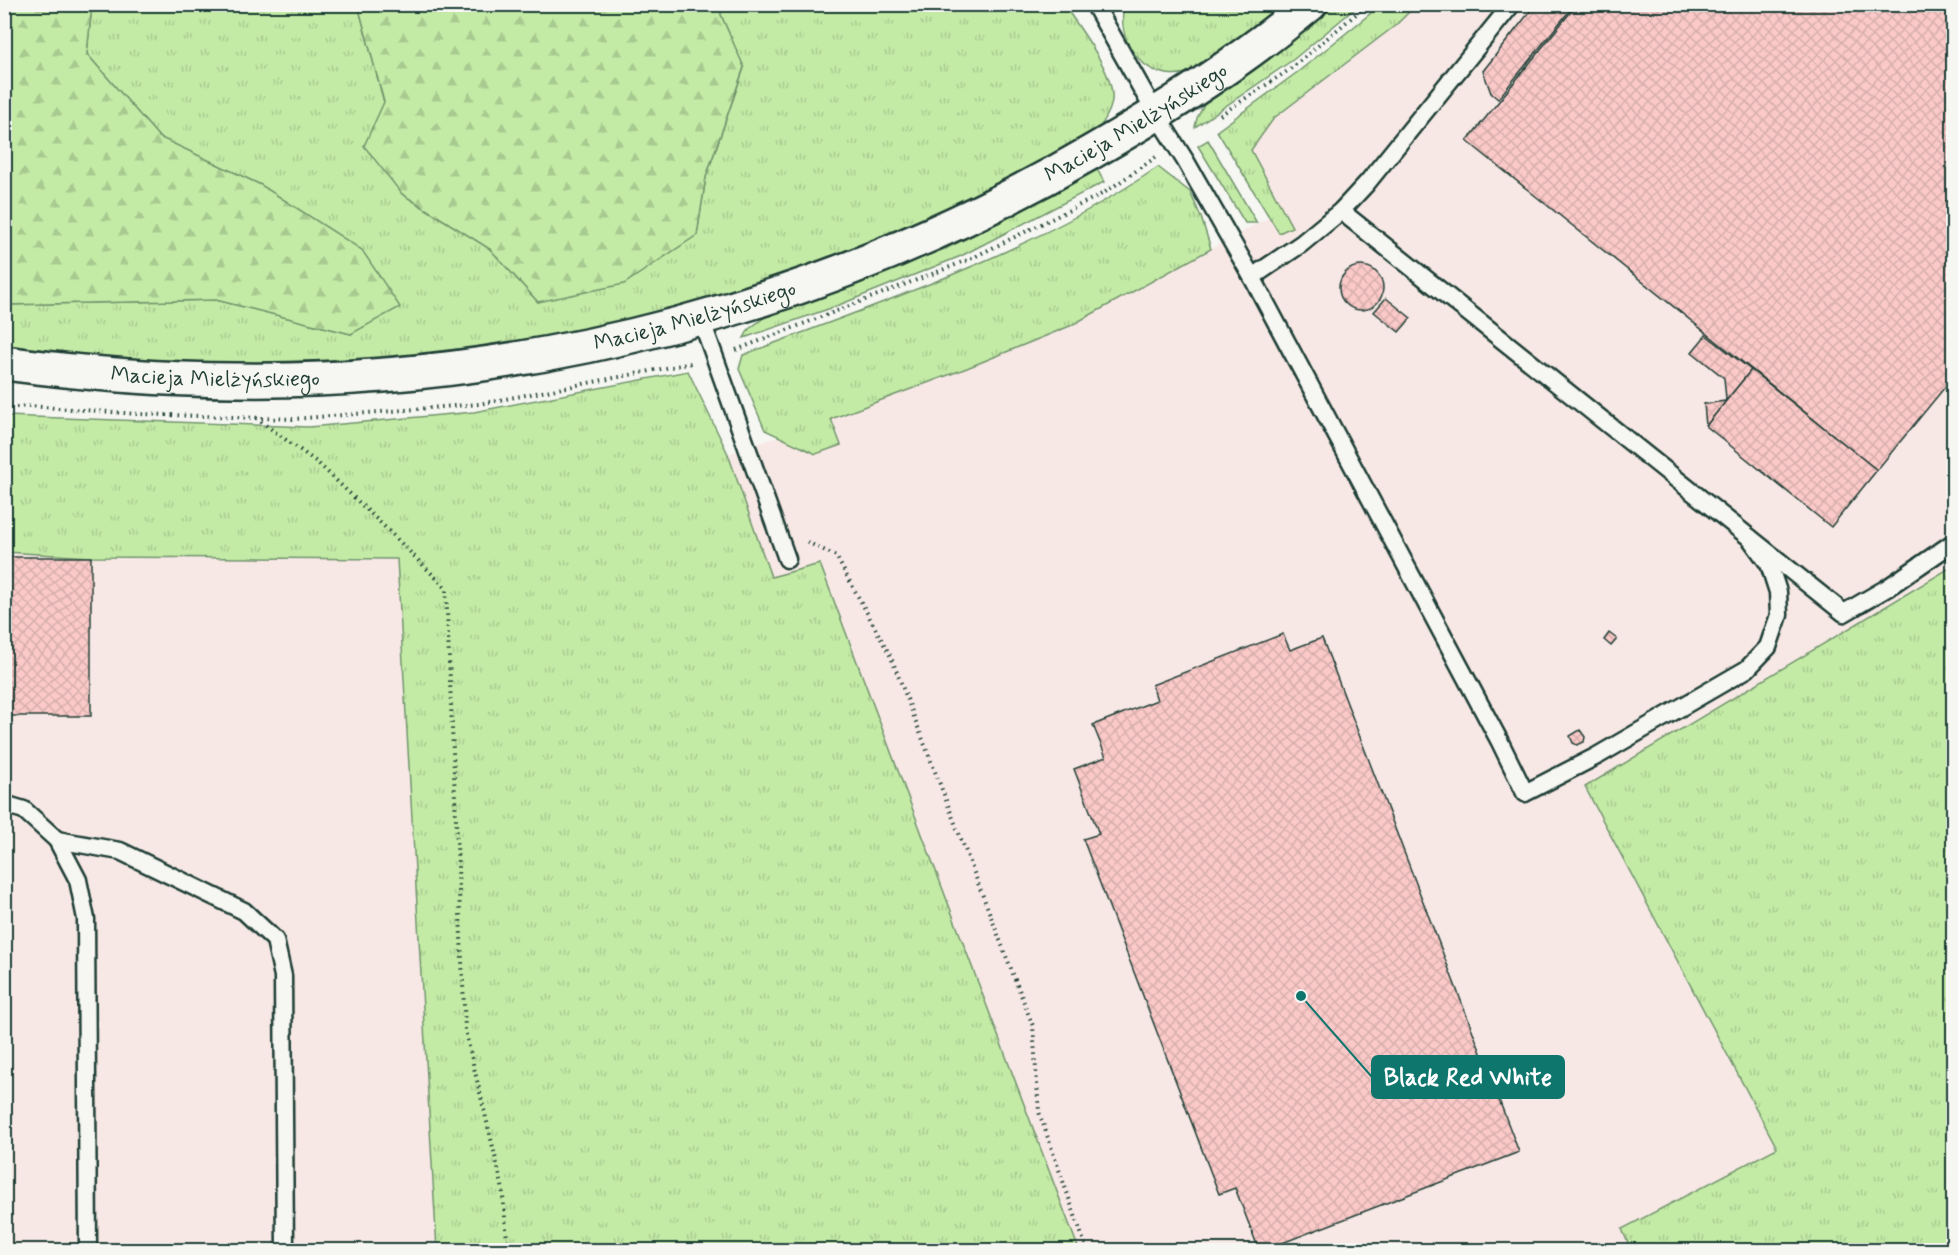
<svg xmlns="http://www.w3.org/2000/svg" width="1958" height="1255" font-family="Mynerve,sans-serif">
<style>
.built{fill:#f7e8e5}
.grass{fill:url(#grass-tufts);stroke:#72946d;stroke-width:1.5}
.forest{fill:url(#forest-firs);stroke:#72946d;stroke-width:1.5}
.building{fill:url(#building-cross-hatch);stroke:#1f3d34;stroke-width:1.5}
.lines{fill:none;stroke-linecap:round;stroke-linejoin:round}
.service-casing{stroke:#1f3d34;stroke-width:21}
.tertiary-casing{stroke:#1f3d34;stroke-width:38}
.path{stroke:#1f3d34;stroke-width:4;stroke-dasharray:1.5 4.5;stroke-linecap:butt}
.service{stroke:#f6f6f2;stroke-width:16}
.tertiary{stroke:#f6f6f2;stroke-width:33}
.labels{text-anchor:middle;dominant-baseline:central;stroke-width:5;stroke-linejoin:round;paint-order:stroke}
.street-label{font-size:22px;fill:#1f3d34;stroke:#f6f6f2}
.leader{fill:none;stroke:#0f766e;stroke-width:2}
.callout-dot{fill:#0f766e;stroke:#f6f6f2;stroke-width:2}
.callout{fill:#0f766e;stroke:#0f766e;stroke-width:2}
.callout-label{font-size:24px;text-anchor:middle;font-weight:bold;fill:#fff}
</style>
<defs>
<pattern id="grass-tufts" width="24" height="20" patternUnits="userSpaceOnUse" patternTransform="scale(1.5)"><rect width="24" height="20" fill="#c4eba6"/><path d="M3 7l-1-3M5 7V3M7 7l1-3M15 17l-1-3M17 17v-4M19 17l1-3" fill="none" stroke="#a8ca90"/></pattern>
<pattern id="forest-firs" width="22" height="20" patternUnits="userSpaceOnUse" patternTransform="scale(1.5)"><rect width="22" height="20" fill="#c4eba6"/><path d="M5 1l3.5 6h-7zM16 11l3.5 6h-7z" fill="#a8ca90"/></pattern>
<pattern id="building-cross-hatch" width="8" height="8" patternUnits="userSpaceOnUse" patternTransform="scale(1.5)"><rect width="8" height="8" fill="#fac9c8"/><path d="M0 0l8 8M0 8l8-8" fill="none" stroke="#d6aeac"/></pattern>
</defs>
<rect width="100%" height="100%" fill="#f6f6f2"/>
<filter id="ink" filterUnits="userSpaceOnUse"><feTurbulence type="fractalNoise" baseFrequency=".0167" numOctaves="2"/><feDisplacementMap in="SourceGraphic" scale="12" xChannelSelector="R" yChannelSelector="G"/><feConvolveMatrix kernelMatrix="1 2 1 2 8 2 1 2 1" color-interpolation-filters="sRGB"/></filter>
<g filter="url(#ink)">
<!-- built -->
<g class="built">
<polygon points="1416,5 1953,5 1953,566 1585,787 1777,1149 1623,1229 1631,1250 1079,1250 820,564 771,577 728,454 831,419 967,368 1070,326 1282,210 1251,150 1274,118 1396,25"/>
<polygon points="4,552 91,557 397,558 437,1250 5,1250"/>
</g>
<!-- grass -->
<g class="grass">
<path d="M92,5H358L384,102L402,194L490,249L538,302L697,235L706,177L744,68L721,15V5H1064C1079,28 1115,73 1112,100C1111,111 1102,126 1094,133C1088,138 1078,142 1071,145C1050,157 1029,168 1009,179C767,307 476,371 203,362C136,360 70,354 5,345V305L216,300L351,334L261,185L159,137L87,54Z"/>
<path d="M1124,5H1283C1263,20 1244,34 1224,49C1216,55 1207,64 1198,68C1179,79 1154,76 1139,59C1124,43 1120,26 1124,5Z"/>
<polygon points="1335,5 1359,5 1294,59 1195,127 1197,118 1204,105 1301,33"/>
<polygon points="1381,5 1416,5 1396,25 1274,118 1251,150 1292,227 1279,233 1217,131 1299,71"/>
<polygon points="1208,140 1257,223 1245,223 1198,146"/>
<path d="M1158,167L1190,192L1201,217L1211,249L1070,326L967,368L831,419L841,445L816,454L765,430L739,369L743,355C885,301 1032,253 1158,167Z"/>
<polygon points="1097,169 1104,182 961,256 834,307 744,338 749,329 765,317 947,248 1002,221"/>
<polygon points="688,371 728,454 771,577 820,564 1079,1250 437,1250 397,559 91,557 5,552 5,416 309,427 474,412"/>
<polygon points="1953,566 1953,1250 1631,1250 1622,1229 1777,1148 1585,787"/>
</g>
<!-- forest -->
<g class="forest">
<polygon points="4,5 92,5 87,54 159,137 261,185 362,250 400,307 351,334 216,300 5,305"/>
<polygon points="358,5 721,5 721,15 744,67 706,177 697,235 624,284 538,302 490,249 402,194 364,146 384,102"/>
</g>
<!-- building -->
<g class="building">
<polygon points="1536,4 1575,4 1498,99 1491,93 1483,71"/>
<polygon points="1577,4 1954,4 1954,376 1877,470 1467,141"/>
<circle cx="1361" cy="288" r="22"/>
<polygon points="1386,298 1411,318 1399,332 1374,312"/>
<polygon points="1706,335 1751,370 1706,426 1704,404 1725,401 1726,399 1724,378 1692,352"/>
<polygon points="1751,370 1877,470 1831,527 1706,426"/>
<rect x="4" y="557" width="87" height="159"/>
<polygon points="1609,633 1617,639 1611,646 1604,640"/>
<polygon points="1283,634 1290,650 1322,638 1519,1152 1264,1250 1259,1250 1235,1188 1219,1194 1083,839 1099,834 1074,769 1106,757 1093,725 1157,700 1152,685"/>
<polygon points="1580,730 1585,737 1584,742 1577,745 1573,743 1570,736"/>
</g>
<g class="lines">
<defs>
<g id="service">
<polyline points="1097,9 1156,114 1185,160 1252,277 1499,740 1525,793 1597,756 1747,669 1768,647 1779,615 1778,592 1769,564 1750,538"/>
<polyline points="1341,211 1844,613 1887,588 1954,542"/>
<polyline points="1252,277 1301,244 1341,211 1367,183 1512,4"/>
<polyline points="701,319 787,559"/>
<polyline points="4,804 24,810 57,840 78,880 86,919 88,1250"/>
<polyline points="57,840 120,851 244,911 275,940 283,976 285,1250"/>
</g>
<g id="tertiary">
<path id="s1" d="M4,363C81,373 157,380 235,380C534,384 831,303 1090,153C1167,109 1242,61 1310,4"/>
</g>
</defs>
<!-- service casing -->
<use href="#service" class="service-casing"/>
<!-- tertiary casing -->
<use href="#tertiary" class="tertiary-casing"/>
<!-- path -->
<g class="path">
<polyline points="1220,115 1289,70 1368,4"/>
<polyline points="736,350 968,260 1104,193 1156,157"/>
<polyline points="4,408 29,406 138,414 293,419 479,404 692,363"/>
<polyline points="256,418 318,463 390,532 446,588 465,1030 502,1185 508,1250"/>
<polyline points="807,542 836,556 891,657 1033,1026 1039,1112 1087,1250"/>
</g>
<!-- service -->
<use href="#service" class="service"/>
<!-- tertiary -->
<use href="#tertiary" class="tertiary"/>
</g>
</g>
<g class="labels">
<!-- street labels -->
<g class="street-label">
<text stroke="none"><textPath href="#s1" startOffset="1182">Macieja Mielżyńskiego</textPath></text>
<text stroke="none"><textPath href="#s1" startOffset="698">Macieja Mielżyńskiego</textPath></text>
<text stroke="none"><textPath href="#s1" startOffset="212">Macieja Mielżyńskiego</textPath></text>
</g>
</g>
<!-- callouts -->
<path class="leader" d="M1301 996L1372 1077"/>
<circle class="callout-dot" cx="1301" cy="996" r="6"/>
<rect class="callout" x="1372" y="1056" width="192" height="42" rx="6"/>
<g class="callout-label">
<text x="1468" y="1085">Black Red White</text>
</g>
<!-- margin -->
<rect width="1958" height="1255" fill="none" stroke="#f6f6f2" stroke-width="24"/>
<rect x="12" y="12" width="1934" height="1231" fill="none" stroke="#1f3d34" stroke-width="2" filter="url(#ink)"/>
</svg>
